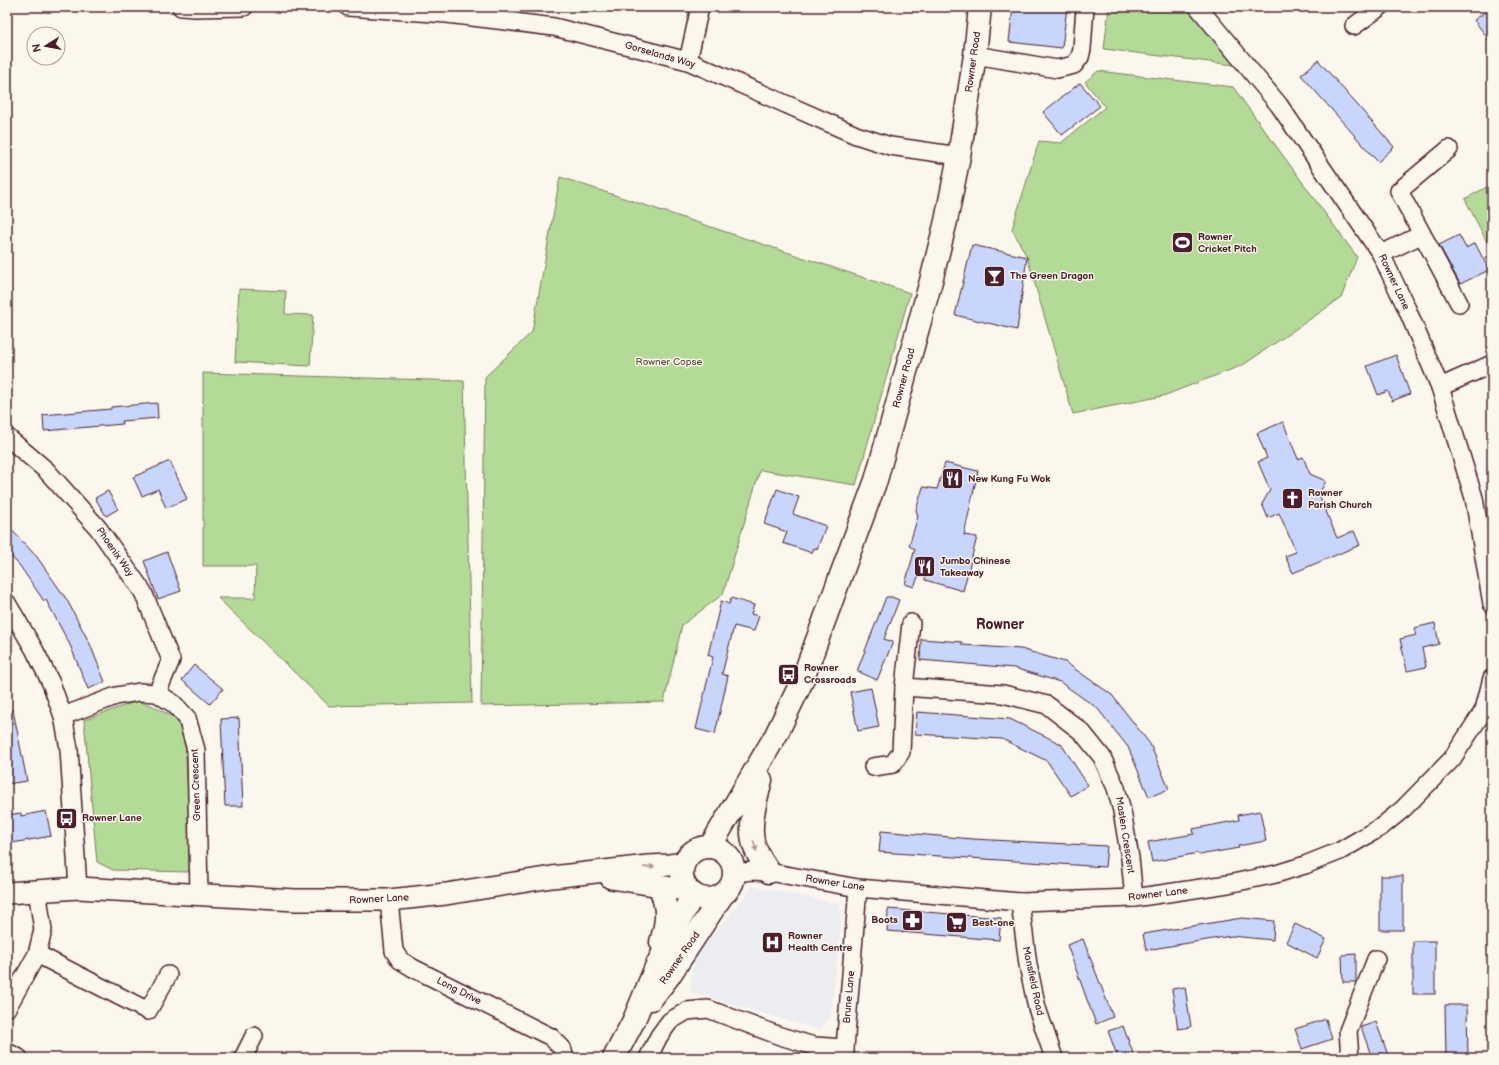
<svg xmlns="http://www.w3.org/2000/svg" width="1499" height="1065" font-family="'Balsamiq Sans',sans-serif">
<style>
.built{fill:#ecedf1}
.green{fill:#b3da96;stroke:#7e7c60}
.building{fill:#c8d5fc;stroke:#4a1f2b}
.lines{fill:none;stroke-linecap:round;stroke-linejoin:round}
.minor-casing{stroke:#4a1f2b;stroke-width:20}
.tertiary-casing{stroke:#4a1f2b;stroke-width:24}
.secondary-casing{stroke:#4a1f2b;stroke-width:25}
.minor{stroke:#fbf7ec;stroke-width:17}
.tertiary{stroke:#fbf7ec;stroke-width:21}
.secondary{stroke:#fbf7ec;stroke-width:22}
.oneway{fill:#ab9695}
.labels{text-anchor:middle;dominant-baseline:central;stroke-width:3;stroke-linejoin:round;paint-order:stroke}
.street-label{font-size:10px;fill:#4a1f2b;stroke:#fbf7ec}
.poi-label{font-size:10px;font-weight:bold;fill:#4a1f2b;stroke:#fbf7ec;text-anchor:start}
.park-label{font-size:10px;fill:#644e46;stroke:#fbf7ec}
.district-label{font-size:14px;font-weight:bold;fill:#4a1f2b;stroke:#fbf7ec}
</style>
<rect width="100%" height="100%" fill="#fbf7ec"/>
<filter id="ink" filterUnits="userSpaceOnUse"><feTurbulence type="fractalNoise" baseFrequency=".025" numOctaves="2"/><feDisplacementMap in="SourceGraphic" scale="8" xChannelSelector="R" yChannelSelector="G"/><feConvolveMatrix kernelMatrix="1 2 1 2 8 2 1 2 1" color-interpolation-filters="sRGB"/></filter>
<g filter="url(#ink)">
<!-- built -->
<polygon class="built" points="753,886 840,904 841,926 830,1018 820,1030 690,992 693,959"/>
<!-- green -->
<g class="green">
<polygon points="1109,7 1186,7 1234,65 1104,49"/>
<polygon points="1098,71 1233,87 1357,257 1341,298 1243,365 1163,396 1073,414 1027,257 1012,229 1039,141 1061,143 1105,107 1085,82"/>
<polygon points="560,177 910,293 856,485 760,470 723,594 682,625 664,702 481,706 485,377 532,332"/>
<polygon points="1492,184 1492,252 1465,199"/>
<polygon points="239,289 286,291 285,314 313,315 310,366 235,362"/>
<polygon points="203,373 464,381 472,703 329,706 218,598 255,598 256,566 203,566"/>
<polygon points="137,701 153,706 177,719 185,737 190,835 195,860 188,872 113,870 97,862 84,720"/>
</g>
<!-- building -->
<g class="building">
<polygon points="1013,7 1067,7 1062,48 1009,42"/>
<polygon points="1492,7 1492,44 1474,20"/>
<polygon points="1318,60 1394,147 1378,162 1301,75"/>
<polygon points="1080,83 1100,106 1062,135 1043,112"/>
<polygon points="1459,235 1466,248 1475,243 1489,270 1460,284 1439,245"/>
<polygon points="972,245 1027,257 1017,330 955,315"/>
<polygon points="1396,355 1410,394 1392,401 1388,391 1378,395 1367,366"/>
<polygon points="157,403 158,418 122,421 123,424 44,431 43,415 111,409 111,407"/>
<polygon points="1283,422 1298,459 1303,457 1310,474 1326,481 1319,494 1337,538 1354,531 1360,545 1293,573 1285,556 1296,552 1279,513 1268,518 1262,504 1270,490 1258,462 1267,458 1257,433"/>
<polygon points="170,461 187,499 166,508 158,489 142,496 133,477"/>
<polygon points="945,463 978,471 964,535 977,537 963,591 925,580 926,558 914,587 905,584 915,549 909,546 918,516 916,510 923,487 937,489"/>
<polygon points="777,489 799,497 793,514 826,526 817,549 814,548 812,553 783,543 787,532 764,524"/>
<polygon points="108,491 118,509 106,516 95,498"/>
<polygon points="7,525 37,557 67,600 90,644 105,682 88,689 70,645 46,600 44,601 20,566 7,552"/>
<polygon points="167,552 181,591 158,599 144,561"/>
<polygon points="886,597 892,597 899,600 884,639 893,642 877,680 857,671"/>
<polygon points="731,598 754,605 751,614 759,616 754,631 734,626 722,674 728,676 715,734 696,729 713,657 708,655 721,601 729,604"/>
<polygon points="1435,623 1439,644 1422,648 1426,667 1407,671 1400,639 1416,635 1414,628"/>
<polygon points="921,639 962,642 962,645 1021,649 1065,662 1112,695 1150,744 1169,789 1149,797 1128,747 1097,708 1060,682 1014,668 920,660"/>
<polygon points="194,665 223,689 210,704 182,680"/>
<polygon points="871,688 879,727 858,731 850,692"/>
<polygon points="13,710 27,781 7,784 7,711"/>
<polygon points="917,712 1010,719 1061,744 1088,785 1071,796 1047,761 1002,739 915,734"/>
<polygon points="239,718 243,806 225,806 221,719"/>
<polygon points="46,811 51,836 7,844 7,815 21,813 21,816"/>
<polygon points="1260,811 1266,841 1238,846 1239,848 1199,855 1198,853 1152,862 1148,842 1194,834 1193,829 1239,820 1238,815"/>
<polygon points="881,831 973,839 1107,846 1105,867 879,852"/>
<rect x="1380" y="876" width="23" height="54"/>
<polygon points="888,909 1001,918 999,940 887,931"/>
<polygon points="1242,918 1274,921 1273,940 1231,936 1146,950 1143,934"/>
<polygon points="1295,924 1326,939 1317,958 1286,942"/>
<polygon points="1083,939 1113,1017 1096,1024 1067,945"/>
<rect x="1413" y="941" width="22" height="53"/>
<polygon points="1356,954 1356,982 1343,982 1342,955"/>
<polygon points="1185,987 1191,1027 1178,1029 1172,989"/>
<polygon points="1445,1005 1467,1005 1468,1058 1446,1058"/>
<polygon points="1326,1019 1332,1039 1302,1049 1295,1029"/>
<polygon points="1376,1022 1383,1041 1389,1058 1372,1058 1361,1027"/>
<polygon points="1123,1026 1130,1045 1135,1058 1118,1058 1108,1031"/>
</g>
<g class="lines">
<defs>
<g id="minor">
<polyline points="181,7 195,8 244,7"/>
<polyline points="348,7 447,14 554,27 688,61 856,135 890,146 959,156"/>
<polyline points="1198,7 1279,105 1381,254 1407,309 1440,387 1474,498 1492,604"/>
<polyline points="1354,26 1380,7"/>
<polyline points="975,55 1057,69 1074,65 1080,57 1082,49 1085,7"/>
<polyline points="688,61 700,7"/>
<polyline points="1449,149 1399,191 1459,303"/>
<polyline points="1381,254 1421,235"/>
<polyline points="1440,387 1492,364"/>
<polyline points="7,437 46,470 98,528 143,592 171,660 157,693"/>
<polyline points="7,603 34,649 51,683 63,716 69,749 78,888"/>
<polyline points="904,687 1003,694 1047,705 1082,732 1102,757 1116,788 1122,811 1130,858 1134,898"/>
<polyline points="63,716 116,696 139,692 157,693 174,704 187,718 196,750 199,894"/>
<polyline points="873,767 893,764 901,752 904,687 911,623"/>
<polyline points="734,873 753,871 769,872 858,888 1020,902 1134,898 1228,884 1276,874 1305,865 1340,851 1381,827 1403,809 1452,759 1484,710 1492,678"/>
<polyline points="389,900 394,951 400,960 413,968 551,1037 562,1048 565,1058"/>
<polyline points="1020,902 1028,965 1037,1008 1054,1058"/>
<polyline points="37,954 148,1011 168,975"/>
<polyline points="7,1008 37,954 43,930 37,890"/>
<polyline points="7,1052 19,1058"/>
<polyline points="243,1058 254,1036"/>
<polyline points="648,1058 659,1036 670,1021 687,1011 708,1009 780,1036 814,1046 845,1048"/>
<polyline points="845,1058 845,1048 858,888"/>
<polyline points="1350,1058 1348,1031 1376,959"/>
</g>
<g id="tertiary">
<polyline points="611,878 690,891"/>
<polyline points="7,893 78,888 296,900 389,900 446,894 552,877 648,866 670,865 684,863"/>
</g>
<g id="secondary">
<path d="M761,780C756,799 748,826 754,845C757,855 764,864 769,872"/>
<polyline points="710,847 776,735 802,681 876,480 931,281 946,221 959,156 975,55 980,7"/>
<circle cx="708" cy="873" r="26"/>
<path d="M660,887C668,910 668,919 661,942"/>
<polyline points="651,999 669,976 723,894"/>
<polyline points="614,1058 634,1020 656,967 693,894"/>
</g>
</defs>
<!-- minor casing -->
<use href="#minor" class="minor-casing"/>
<!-- tertiary casing -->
<use href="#tertiary" class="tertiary-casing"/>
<!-- secondary casing -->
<use href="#secondary" class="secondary-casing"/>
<!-- minor -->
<use href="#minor" class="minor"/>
<!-- tertiary -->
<use href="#tertiary" class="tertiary"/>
<!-- secondary -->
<use href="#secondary" class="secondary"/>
</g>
<!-- one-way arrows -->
<defs><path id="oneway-solid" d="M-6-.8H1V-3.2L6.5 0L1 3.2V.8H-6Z"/></defs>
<g class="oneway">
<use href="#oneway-solid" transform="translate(755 846) rotate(74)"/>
<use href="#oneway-solid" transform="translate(649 867) rotate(-4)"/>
</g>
</g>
<!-- icons -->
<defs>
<symbol id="stadium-square" viewBox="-11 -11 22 22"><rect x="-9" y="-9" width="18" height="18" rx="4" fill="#4a1f2b" stroke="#fbf7ec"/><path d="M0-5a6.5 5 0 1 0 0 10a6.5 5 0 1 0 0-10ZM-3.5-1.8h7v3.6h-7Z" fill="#fff"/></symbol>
<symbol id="bar-square" viewBox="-11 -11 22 22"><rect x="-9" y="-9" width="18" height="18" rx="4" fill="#4a1f2b" stroke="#fbf7ec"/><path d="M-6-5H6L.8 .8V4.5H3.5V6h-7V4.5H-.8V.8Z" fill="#fff"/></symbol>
<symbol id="restaurant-square" viewBox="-11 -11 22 22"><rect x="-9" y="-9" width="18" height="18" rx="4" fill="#4a1f2b" stroke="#fbf7ec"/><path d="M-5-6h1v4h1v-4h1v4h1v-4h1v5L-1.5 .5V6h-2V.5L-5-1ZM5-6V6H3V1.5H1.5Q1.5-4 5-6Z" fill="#fff"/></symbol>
<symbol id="church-square" viewBox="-11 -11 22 22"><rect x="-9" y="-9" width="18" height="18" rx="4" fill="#4a1f2b" stroke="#fbf7ec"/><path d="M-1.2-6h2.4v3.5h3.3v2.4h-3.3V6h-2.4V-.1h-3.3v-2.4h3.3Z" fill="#fff"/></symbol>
<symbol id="bus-square" viewBox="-11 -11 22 22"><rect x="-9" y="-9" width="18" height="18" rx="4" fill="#4a1f2b" stroke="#fbf7ec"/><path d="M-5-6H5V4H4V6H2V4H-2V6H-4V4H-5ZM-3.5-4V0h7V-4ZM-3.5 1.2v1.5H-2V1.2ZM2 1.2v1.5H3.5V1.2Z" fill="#fff"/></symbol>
<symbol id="pharmacy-square" viewBox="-11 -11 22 22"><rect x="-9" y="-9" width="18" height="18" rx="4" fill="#4a1f2b" stroke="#fbf7ec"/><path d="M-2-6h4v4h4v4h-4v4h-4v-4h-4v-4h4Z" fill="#fff"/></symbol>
<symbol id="supermarket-square" viewBox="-11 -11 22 22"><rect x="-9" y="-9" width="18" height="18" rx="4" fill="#4a1f2b" stroke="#fbf7ec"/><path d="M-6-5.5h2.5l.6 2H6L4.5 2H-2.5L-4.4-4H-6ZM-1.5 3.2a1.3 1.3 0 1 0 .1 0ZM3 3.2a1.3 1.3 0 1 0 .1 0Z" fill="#fff"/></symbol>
<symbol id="hospital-square" viewBox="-11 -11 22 22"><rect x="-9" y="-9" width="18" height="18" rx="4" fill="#4a1f2b" stroke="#fbf7ec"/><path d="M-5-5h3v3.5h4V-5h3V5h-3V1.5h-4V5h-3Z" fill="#fff"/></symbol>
</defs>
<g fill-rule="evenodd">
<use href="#stadium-square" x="1170" y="230" width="25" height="25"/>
<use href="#bar-square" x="982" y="264" width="25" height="25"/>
<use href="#restaurant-square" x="940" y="466" width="25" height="25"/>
<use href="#church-square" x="1280" y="486" width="25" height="25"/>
<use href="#restaurant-square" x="912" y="554" width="25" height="25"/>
<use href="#bus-square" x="776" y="662" width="25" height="25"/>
<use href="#bus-square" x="54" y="806" width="25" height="25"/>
<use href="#pharmacy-square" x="900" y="908" width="25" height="25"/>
<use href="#supermarket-square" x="944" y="910" width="25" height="25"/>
<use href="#hospital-square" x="760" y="930" width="25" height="25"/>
</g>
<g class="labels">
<!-- street labels -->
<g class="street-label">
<text transform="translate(660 55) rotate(16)">Gorselands Way</text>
<text transform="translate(973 62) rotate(-82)">Rowner Road</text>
<text transform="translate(1394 282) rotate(65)">Rowner Lane</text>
<text transform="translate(904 378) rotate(-75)">Rowner Road</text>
<text transform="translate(115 552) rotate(55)">Phoenix Way</text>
<text transform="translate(196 785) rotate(-92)">Green Crescent</text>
<text transform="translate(1125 835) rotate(81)">Masten Crescent</text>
<text transform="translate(835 883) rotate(9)">Rowner Lane</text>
<text transform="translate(1158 894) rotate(-7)">Rowner Lane</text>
<text transform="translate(379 899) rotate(-3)">Rowner Lane</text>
<text transform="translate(680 958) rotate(-55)">Rowner Road</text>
<text transform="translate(1033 981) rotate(78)">Mansfield Road</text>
<text transform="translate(459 991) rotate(27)">Long Drive</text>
<text transform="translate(849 997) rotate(-85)">Brune Lane</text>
</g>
<!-- poi labels -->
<g class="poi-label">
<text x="1198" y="237">Rowner<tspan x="1198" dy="12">Cricket Pitch</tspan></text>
<text x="1010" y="276">The Green Dragon</text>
<text x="968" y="479">New Kung Fu Wok</text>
<text x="1308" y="493">Rowner<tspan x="1308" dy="12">Parish Church</tspan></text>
<text x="940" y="561">Jumbo Chinese<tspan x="940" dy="12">Takeaway</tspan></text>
<text x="804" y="668">Rowner<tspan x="804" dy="12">Crossroads</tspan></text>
<text x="82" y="818">Rowner Lane</text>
<text x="898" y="920" text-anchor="end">Boots</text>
<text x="972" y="923">Best-one</text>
<text x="788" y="936">Rowner<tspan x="788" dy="12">Health Centre</tspan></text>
</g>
<!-- park labels -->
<g class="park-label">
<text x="669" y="362">Rowner Copse</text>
</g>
<!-- district labels -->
<g class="district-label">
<text x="1000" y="624">Rowner</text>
</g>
</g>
<!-- margin -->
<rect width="1499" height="1065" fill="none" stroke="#fbf7ec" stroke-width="24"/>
<rect x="12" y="12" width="1475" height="1041" fill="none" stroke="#4a1f2b" stroke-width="1.5" filter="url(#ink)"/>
<!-- north arrow -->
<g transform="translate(46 46) rotate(259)"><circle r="19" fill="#fbf7ec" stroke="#b4a19f"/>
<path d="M0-3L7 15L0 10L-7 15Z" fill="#4a1f2b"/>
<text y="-6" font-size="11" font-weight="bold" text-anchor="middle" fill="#4a1f2b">N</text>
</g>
</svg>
